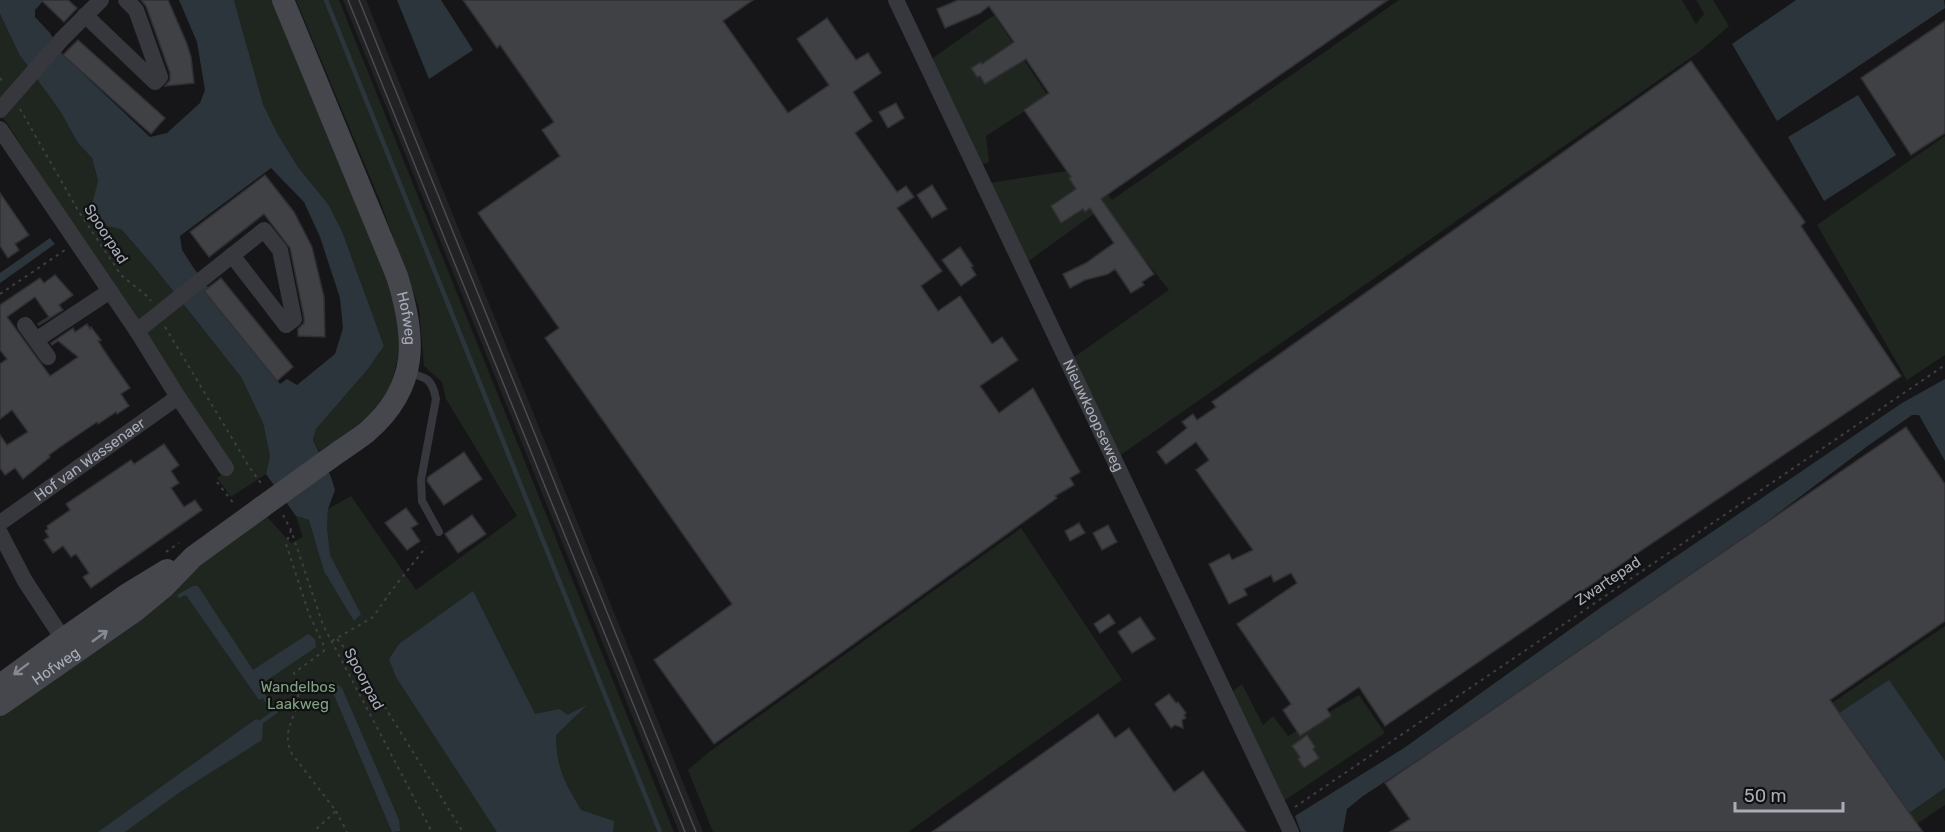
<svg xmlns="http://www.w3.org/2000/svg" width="1945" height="832" font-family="Rubik,sans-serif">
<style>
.built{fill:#222225}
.green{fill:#1e261f}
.water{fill:#2c353c;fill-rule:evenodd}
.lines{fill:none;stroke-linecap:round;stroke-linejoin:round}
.stream{stroke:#2c353c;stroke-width:4.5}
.building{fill:#404145;stroke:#303034;stroke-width:1.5}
.path{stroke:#3d3f44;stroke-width:2;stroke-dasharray:3 4.5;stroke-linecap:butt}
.service{stroke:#37383d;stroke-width:8}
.minor{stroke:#37383d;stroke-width:16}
.secondary{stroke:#45474d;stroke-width:22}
.tram{stroke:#4a4c52;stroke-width:1.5}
.secondary-bridge{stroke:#45474d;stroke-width:22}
.oneway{stroke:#858993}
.labels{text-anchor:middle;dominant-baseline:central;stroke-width:4.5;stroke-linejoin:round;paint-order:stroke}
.street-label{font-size:15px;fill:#a8adb8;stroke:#111113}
.park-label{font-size:15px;fill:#7fa381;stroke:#111113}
</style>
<rect width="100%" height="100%" fill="#161618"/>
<!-- built -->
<polygon class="built" points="343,0 366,0 703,832 679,832"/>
<!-- green -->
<g class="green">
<polygon points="234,0 272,0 312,98 387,271 398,311 400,348 391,387 371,414 321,454 313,440 316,429 368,369 384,346 342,231 328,204 298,167 277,133 263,104"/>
<polygon points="296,0 339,0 674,832 0,832 0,711 266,516 291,543 303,537 296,516 309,520 313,531 327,523 328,509 351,496 416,590 517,516 446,399 442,382 424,366 419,308 380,201"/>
<polygon points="1399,0 1682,0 1696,24 1704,14 1696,0 1713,0 1729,26 1699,52 1119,456 1073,358 1169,290 1103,207 1026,263 989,183 1087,168 1112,200"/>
<polygon points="0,14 19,54 60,111 78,143 92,158 98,181 121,229 154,267 241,377 263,423 270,456 266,474 231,497 217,478 230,469 7,123 0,115"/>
<polygon points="994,15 1048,96 986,136 989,162 980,165 930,60"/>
<polygon points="1945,136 1945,355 1907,380 1817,225"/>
<polygon points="1021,528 1122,680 908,832 713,832 688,770 709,752"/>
<polygon points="1945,626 1945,761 1889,681 1902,819 1945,788 1945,805 1905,832 1823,709"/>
<polygon points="1242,684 1263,725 1273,716 1288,736 1359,695 1385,733 1282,802 1233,691"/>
</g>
<!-- water -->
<g class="water">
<path d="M0,0H44L35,10V17L50,33L63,55L150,137L167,133L200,103L205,90L197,42L179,0H234L263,104L277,133L298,167L328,204L342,231L384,346L368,369L316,429L313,440L331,477L335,490L328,509L327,528L330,555L361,614L354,621L324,571L309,520L296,516L266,474L270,456L263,423L241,377L154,267L121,229L107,226L92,205L98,181L92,158L78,143L60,111L19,54L0,14ZM271,168L304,202L320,237L340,298L343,328L335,354L297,385L287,379L280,384L193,267L182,250L180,236Z"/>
<polygon points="397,0 441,0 473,50 429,79"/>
<polygon points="1796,0 1944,0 1945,8 1777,121 1732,44"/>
<polygon points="1858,95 1896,155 1824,201 1788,137"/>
<polygon points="50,238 55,244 0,283 0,273"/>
<polygon points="1945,379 1945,461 1919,415 1912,415 1869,445 1753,532 1441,745 1363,796 1347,809 1343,832 1301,832 1295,816 1404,748 1600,608 1902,403"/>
<polygon points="193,586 198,586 253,670 308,634 315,639 316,647 263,683 265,697 259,700 186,595 179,598 177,595"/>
<path d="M473,591L535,714L560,709L567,715L587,705L556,735C556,768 565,783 581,810L614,821L613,832H497L396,677L389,659L399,644Z"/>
<polygon points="332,680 342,688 399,820 400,831 392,832 332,690"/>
<polygon points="1889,680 1945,761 1945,788 1901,819 1832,718"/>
<polygon points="256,719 263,722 262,740 180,792 125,832 98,832"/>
</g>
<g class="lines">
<!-- stream -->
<g class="stream">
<polyline points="326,0 660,832"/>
<polyline points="257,725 275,712 261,692"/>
</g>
</g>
<!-- building -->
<g class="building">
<polygon points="41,0 68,0 77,8 64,22"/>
<polygon points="141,0 168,0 187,44 191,57 194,83 165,86 170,80 170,73 146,6"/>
<polygon points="463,0 753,0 723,21 788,113 829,85 797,39 827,18 856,60 868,53 881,73 853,92 872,121 855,133 897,192 906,186 914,197 897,208 942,271 921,286 938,311 960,296 992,344 1002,337 1018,360 980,386 999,413 1033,388 1080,472 1070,478 1074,485 1055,496 1057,498 714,744 654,660 732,604 545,338 559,328 478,213 560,156 542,130 554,122 500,45 497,48"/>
<polygon points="958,0 1388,0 1101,199 1154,274 1142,282 1144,285 1131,293 1115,269 1108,274 1085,280 1070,288 1063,274 1086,263 1114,243 1090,208 1085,212 1083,209 1061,223 1051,206 1076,189 1069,178 1071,177 1024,110 1049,93 1026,59 985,84 980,76 977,77 971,68 981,62 982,64 1014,42 989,6 980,13 945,28 937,9"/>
<polygon points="1945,21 1945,133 1911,155 1861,78"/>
<polygon points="78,40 165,118 151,134 63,55"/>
<polygon points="1691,61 1805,222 1801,226 1901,376 1642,550 1385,726 1359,687 1327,709 1331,716 1300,736 1283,710 1291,704 1237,624 1297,583 1291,573 1274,582 1271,575 1244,589 1247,595 1229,604 1209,564 1229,554 1232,560 1253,550 1196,470 1209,460 1196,442 1166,464 1157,452 1187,428 1182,422 1193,414 1197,420 1216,407 1212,402"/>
<polygon points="896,103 904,118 888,128 879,112"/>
<polygon points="265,175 294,212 312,247 324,297 325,337 298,336 298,329 304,323 304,317 290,248 264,214 209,257 190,232"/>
<polygon points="932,185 947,209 932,218 917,195"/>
<polygon points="0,193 29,235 15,244 19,250 8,258 0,246"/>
<polygon points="960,247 973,266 971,267 976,275 961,286 942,260"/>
<polygon points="55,275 73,295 59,305 63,310 39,325 38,324 49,317 35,297 7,317 50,376 78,357 58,341 52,345 51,343 73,328 75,332 87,324 90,329 91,327 101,340 98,341 107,355 130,388 121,394 129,406 117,414 116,412 98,424 97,422 63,445 49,455 50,457 23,479 15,468 5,475 0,468 0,435 7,445 28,432 12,410 0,419 0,364 7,359 0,350 0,305 40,278 44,283"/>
<polygon points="221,278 293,367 277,381 204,291"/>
<polygon points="1906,427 1945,484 1945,621 1830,700 1923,832 1390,832 1410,819 1385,783"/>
<polygon points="164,444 179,465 171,471 179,483 171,488 184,507 195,500 202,510 91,588 83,577 89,573 76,554 71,557 63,546 53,553 44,540 49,537 45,531 48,529 47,526 70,510 66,504 131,460 134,464"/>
<polygon points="464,452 482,479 444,505 427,481 428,477"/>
<polygon points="406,508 418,524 411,528 420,541 407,550 385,523"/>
<polygon points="472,515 486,534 458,553 445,534"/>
<polygon points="1079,523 1085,533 1070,541 1065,531"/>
<polygon points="1108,525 1117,542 1102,550 1093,533"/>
<polygon points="1109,614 1115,623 1100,633 1094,624"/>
<polygon points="1140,617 1155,639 1132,653 1118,632"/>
<polygon points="1169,694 1176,703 1178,702 1186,713 1184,715 1186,718 1182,720 1183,728 1175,725 1171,728 1155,704"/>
<polygon points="1098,714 1115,738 1129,728 1174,792 1203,771 1246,832 932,832"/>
<polygon points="1307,735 1315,747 1313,749 1319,758 1304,768 1298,759 1300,757 1292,746"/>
</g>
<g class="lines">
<!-- path -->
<g class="path">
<polyline points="0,78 4,84"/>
<polyline points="20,109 79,212 121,275 148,297 151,301"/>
<polyline points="0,294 65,250"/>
<polyline points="165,327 250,468 263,486"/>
<polyline points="217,482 234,504"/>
<polyline points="283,515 291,530 323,625 432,832"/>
<path d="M291,530L286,544L309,614L324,646V651L294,673C296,681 299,690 298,698C295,721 281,731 292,754L336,811L313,832"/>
<polyline points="166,552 179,543"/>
<polyline points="337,639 358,664 463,832"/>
<polyline points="332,641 373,617 392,590 426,547"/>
<polyline points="1295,807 1945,365"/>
<polyline points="336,811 347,832"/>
</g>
<!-- service -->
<path class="service" d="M407,373C426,377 432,378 436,399L421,480L422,501L439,532"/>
<!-- minor -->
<g class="minor">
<path id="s1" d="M896,0L1291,832"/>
<polyline points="85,15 155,82 160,77 136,10 126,0"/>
<polyline points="0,110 62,39 101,0"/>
<polyline points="0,129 137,331 178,397 226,468"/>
<polyline points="25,325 48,357"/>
<path d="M137,331C180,297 222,263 264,230L280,250L294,319L286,325L232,255"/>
<polyline points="36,340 110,291"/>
<path id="s2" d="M0,523L178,397"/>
<polyline points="0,533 25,581 69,648"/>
</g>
<!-- secondary -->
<g class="secondary">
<path id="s3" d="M283,0L397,276C416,337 420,386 367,432C358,439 349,445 340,451"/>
<polyline points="0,685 63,639 126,595 167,570"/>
<path id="s4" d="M0,705L135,611L164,587L193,557L262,507"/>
</g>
<!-- tram -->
<g class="tram">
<polyline points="348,0 685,832"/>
<polyline points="359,0 696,832"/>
</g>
<!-- secondary-bridge -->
<polyline class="secondary-bridge" points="262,507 340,451"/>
</g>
<!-- one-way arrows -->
<defs><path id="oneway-shaft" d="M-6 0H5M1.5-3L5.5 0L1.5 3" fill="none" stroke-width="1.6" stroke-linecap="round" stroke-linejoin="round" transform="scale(1.5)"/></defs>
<g class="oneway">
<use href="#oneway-shaft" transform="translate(100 636) rotate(-36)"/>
<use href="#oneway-shaft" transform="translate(21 669) rotate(143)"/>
</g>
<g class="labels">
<!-- street labels -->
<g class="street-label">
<text transform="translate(106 234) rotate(57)">Spoorpad</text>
<text stroke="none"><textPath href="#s3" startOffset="342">Hofweg</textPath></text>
<text stroke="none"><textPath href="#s1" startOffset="460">Nieuwkoopseweg</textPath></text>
<text stroke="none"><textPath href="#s2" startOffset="110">Hof van Wassenaer</textPath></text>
<text transform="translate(1608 581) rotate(-34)">Zwartepad</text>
<text stroke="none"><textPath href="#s4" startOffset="68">Hofweg</textPath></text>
<text transform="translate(364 679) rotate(62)">Spoorpad</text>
</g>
<!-- park labels -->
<g class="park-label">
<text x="298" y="687">Wandelbos<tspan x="298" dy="17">Laakweg</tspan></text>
</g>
</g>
<!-- scale -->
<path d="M1735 802v9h108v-9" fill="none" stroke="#a8adb8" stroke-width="3"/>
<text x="1744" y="802" font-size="18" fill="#a8adb8" stroke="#111113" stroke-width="4.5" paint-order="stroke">50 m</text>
</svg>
